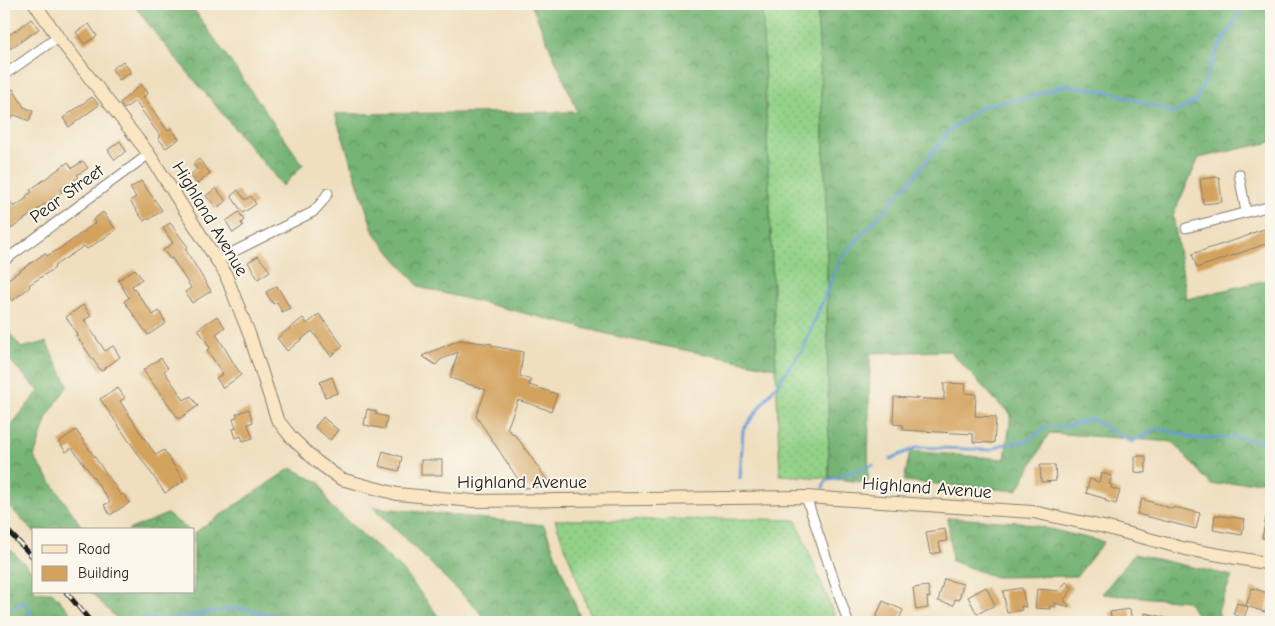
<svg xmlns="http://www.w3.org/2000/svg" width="1275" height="626" font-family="'Comic Neue',sans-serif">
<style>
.grass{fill:url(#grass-dots);stroke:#587752}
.forest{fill:url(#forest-crowns);stroke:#496848}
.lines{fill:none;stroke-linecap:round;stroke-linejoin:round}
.stream{stroke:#6b9ed6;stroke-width:3}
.building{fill:#d3a25d}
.minor-casing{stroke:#867e6e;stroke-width:11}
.secondary-casing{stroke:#867e6e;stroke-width:14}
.minor{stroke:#fff;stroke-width:9}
.secondary{stroke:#fbe6c4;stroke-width:12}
.rail-casing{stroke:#1c1c1c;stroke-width:5}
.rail{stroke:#fbf7ec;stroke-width:3;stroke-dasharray:9;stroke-linecap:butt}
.labels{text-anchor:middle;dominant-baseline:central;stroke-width:4;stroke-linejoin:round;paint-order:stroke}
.street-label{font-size:18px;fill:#1c1c1c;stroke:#fbf7ec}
</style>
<defs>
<pattern id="grass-dots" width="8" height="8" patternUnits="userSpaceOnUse" patternTransform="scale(1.25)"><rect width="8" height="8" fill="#93d288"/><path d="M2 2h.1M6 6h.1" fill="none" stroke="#7eb475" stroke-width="1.8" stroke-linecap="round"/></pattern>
<pattern id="forest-crowns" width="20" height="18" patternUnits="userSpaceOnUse" patternTransform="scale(1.25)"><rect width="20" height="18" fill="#76b474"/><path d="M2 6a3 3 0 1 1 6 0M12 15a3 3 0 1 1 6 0" fill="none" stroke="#60925e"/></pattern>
</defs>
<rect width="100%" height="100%" fill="#fbf7ec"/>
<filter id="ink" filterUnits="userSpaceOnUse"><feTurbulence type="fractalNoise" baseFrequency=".02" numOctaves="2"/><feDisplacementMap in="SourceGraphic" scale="10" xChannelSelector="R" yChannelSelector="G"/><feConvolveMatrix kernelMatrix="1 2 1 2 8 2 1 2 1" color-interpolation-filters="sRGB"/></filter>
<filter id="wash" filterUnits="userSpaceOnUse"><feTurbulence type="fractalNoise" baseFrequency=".0096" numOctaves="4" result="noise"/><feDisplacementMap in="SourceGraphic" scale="20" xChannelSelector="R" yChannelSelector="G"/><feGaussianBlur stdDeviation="1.12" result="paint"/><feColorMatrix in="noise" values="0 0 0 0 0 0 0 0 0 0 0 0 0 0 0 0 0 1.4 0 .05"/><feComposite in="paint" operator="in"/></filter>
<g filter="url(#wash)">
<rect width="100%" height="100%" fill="#efdfbf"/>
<!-- grass -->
<g class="grass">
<polygon points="762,4 817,4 826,193 829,478 780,475"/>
<polygon points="761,519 796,520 837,622 593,622 555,520"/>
</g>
<!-- forest -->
<g class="forest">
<polygon points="133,4 190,4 303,165 283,186 159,38"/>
<polygon points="531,4 762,4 776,368 628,339 419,287 374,233 335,114 578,112"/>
<polygon points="817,4 1271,4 1271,142 1199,158 1173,215 1187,299 1271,279 1271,480 1211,485 1173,442 1049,433 1017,491 904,481 910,451 1005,459 1011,414 999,404 950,351 870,353 868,483 829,478 826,193"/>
<polygon points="4,326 21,348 46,342 68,385 47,417 34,457 84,530 34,530 34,532 4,501 4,434 39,391 4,354"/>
<polygon points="291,468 320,483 330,506 402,569 443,622 120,622 91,592 194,592 194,533"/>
<polygon points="373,507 544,525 582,622 487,622 477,609"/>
<polygon points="167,514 189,530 128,530"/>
<polygon points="948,518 1020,522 1104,542 1077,576 995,577 952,561"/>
<polygon points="4,543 34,573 34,592 52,592 79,622 4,622"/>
<polygon points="1134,554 1232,576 1218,611 1222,622 1202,622 1187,601 1102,594"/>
</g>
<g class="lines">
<!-- stream -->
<g class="stream">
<polyline points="890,459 918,447 991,450 1001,445 1028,441 1046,427 1063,427 1091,419 1132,442 1157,428 1197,439 1240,437 1271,445"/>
<polyline points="740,478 743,430 803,349 840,259 915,176 950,130 984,105 1027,98 1065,85 1110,92 1174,113 1196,101 1216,53 1245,4"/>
<polyline points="823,487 826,481 873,465"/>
<polyline points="4,609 25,603 35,622"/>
<polyline points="131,622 145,618 169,619 238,608 290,618 296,622"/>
</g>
</g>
<g id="blocks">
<!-- building -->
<g class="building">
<polygon points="31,19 39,29 8,50 4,44 4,39"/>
<polygon points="89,24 97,36 84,44 76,32"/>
<polygon points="123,61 131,72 119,80 112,69"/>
<polygon points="141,84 148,93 143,97 168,131 171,128 179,139 166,148 158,138 160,136 135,101 124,109 120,103"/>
<polygon points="13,89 24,107 33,111 29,121 15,115 4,123 4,95"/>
<polygon points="92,97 99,105 69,127 63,118"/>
<polygon points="120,141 126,151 115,160 108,150"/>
<polygon points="199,159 210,173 197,184 190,175 197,169 193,164"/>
<polygon points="83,161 88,168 77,175 79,177 60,190 62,192 11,229 4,220 4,194 14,207 27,198 26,196 32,192 30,190 68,162 72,168"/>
<polygon points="1219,177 1222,202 1203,204 1200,179"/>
<polygon points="141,181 162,210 149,220 148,218 144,221 130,201 136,197 130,188"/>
<polygon points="216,188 226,201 217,208 206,196"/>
<polygon points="238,190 245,200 251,196 256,204 243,213 231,196"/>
<polygon points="103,212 116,230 87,249 84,246 54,266 55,268 29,285 30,287 12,301 4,289 4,282 45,253 47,256 67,244 95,223 93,220"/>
<polygon points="239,212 244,220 241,223 243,226 233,233 226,221"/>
<polygon points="170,223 188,247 185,249 211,291 192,303 185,292 191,288 172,258 170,259 163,250 173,243 163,228"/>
<polygon points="1268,228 1271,242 1197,268 1192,254 1250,235 1249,234"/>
<polygon points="258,256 270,271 258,279 248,262"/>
<polygon points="135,269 142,279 132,286 153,315 159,311 166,323 148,335 124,301 129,298 118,280"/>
<polygon points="277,286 290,308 282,312 277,302 273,304 266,292"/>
<polygon points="83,305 91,316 84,320 105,351 113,346 120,357 101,371 76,335 77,334 66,317"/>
<polygon points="319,314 343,346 331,356 312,331 287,351 277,338 303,318 307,324"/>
<polygon points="217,316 225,327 216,334 241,375 223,388 216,378 223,374 207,350 210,348 198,329"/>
<polygon points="459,340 492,344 492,346 523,352 520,376 531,380 529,385 557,394 551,411 518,400 507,429 517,437 551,486 524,488 476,416 486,390 450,378 458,352 440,360 436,365 422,356"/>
<polygon points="161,358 168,368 164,371 184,400 191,396 198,406 179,419 143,370"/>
<polygon points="332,377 338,393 325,397 320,382"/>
<polygon points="944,383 966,384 965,393 976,394 975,416 996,417 994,443 973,442 973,434 903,430 903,425 893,424 894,397 944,400"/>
<polygon points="118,388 125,398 120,401 140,432 156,455 164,450 184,481 165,493 100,399"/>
<polygon points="249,409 253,422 248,424 253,438 243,441 241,436 236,438 233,429 236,428 233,419 237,417 236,414"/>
<polygon points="367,409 376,411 376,414 387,417 385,429 364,425"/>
<polygon points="323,417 338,430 330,440 315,427"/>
<polygon points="76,430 121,495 123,494 129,503 110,515 104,505 110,502 89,471 72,448 66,452 59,442"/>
<polygon points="383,451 402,457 399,471 379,466"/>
<polygon points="1135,456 1146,456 1146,473 1135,472"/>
<rect x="421" y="460" width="21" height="15"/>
<polygon points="1040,465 1055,465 1056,481 1041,482"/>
<polygon points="1102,473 1112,476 1109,484 1112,485 1111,488 1120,491 1116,504 1105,501 1106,499 1086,493 1090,479 1099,482"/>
<polygon points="1142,499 1173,509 1174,507 1200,513 1196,529 1137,514"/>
<polygon points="1267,512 1271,512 1271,540 1262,538"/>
<polygon points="1215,515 1245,519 1242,535 1213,530"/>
<polygon points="945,529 947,541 939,542 941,552 930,554 926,532"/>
<polygon points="944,579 963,584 959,600 955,599 954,605 938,601"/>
<polygon points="1066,582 1073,588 1064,600 1070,607 1055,603 1055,607 1050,606 1050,609 1035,608 1037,589 1059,591"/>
<polygon points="928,586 930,598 927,597 928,608 916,610 913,588"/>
<polygon points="986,587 995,605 977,614 968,597"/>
<polygon points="1022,588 1026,607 1021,606 1022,610 1007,613 1003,591"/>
<polygon points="1252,588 1271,594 1265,612 1246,606"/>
<polygon points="883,601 903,610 898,622 882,622 875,619"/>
<polygon points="1237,603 1248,607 1244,618 1233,614"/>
<polygon points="1130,609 1132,622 1112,622 1110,612"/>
<polygon points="1145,613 1171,619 1171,622 1143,622"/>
</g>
</g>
</g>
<g filter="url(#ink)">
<use href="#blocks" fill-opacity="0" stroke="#867e6e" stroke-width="1"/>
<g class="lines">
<defs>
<g id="minor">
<polyline points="4,75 58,37"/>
<polyline points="1239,174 1246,212"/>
<polyline points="1186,228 1271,206"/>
<polyline points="217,260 313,212 322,202 328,193"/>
<polyline points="4,261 149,154"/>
<polyline points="806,497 848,622"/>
</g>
<polyline id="secondary" points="35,4 58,37 149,154 225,273 250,336 277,419 291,437 316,461 341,479 397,494 473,501 806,497 1033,512 1104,527 1186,549 1271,564"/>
</defs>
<!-- minor casing -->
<use href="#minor" class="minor-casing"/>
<!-- secondary casing -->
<use href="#secondary" class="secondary-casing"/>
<!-- minor -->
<use href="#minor" class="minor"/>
<!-- secondary -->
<use href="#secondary" class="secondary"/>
<defs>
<g id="rail">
<polyline points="4,527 34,558"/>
<polyline points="66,592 91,622"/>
</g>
</defs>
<!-- rail casing -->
<use href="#rail" class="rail-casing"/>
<!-- rail -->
<use href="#rail" class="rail"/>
</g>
</g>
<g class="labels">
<!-- street labels -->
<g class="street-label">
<text transform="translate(67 194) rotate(-36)">Pear Street</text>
<text transform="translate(210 219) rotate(59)">Highland Avenue</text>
<text x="522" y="482">Highland Avenue</text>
<text transform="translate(927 488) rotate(4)">Highland Avenue</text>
</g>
</g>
<!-- margin -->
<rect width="1275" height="626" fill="none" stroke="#fbf7ec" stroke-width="20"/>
<!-- legend -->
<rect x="32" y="528" width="162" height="65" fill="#fbf7ec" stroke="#a29f99"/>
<rect x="42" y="545" width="25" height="8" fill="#fbe6c4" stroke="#a29f99"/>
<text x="78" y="554" font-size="15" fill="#1c1c1c">Road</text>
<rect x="42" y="566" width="25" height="15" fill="#d3a25d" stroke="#a29f99"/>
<text x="78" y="578" font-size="15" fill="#1c1c1c">Building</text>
</svg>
